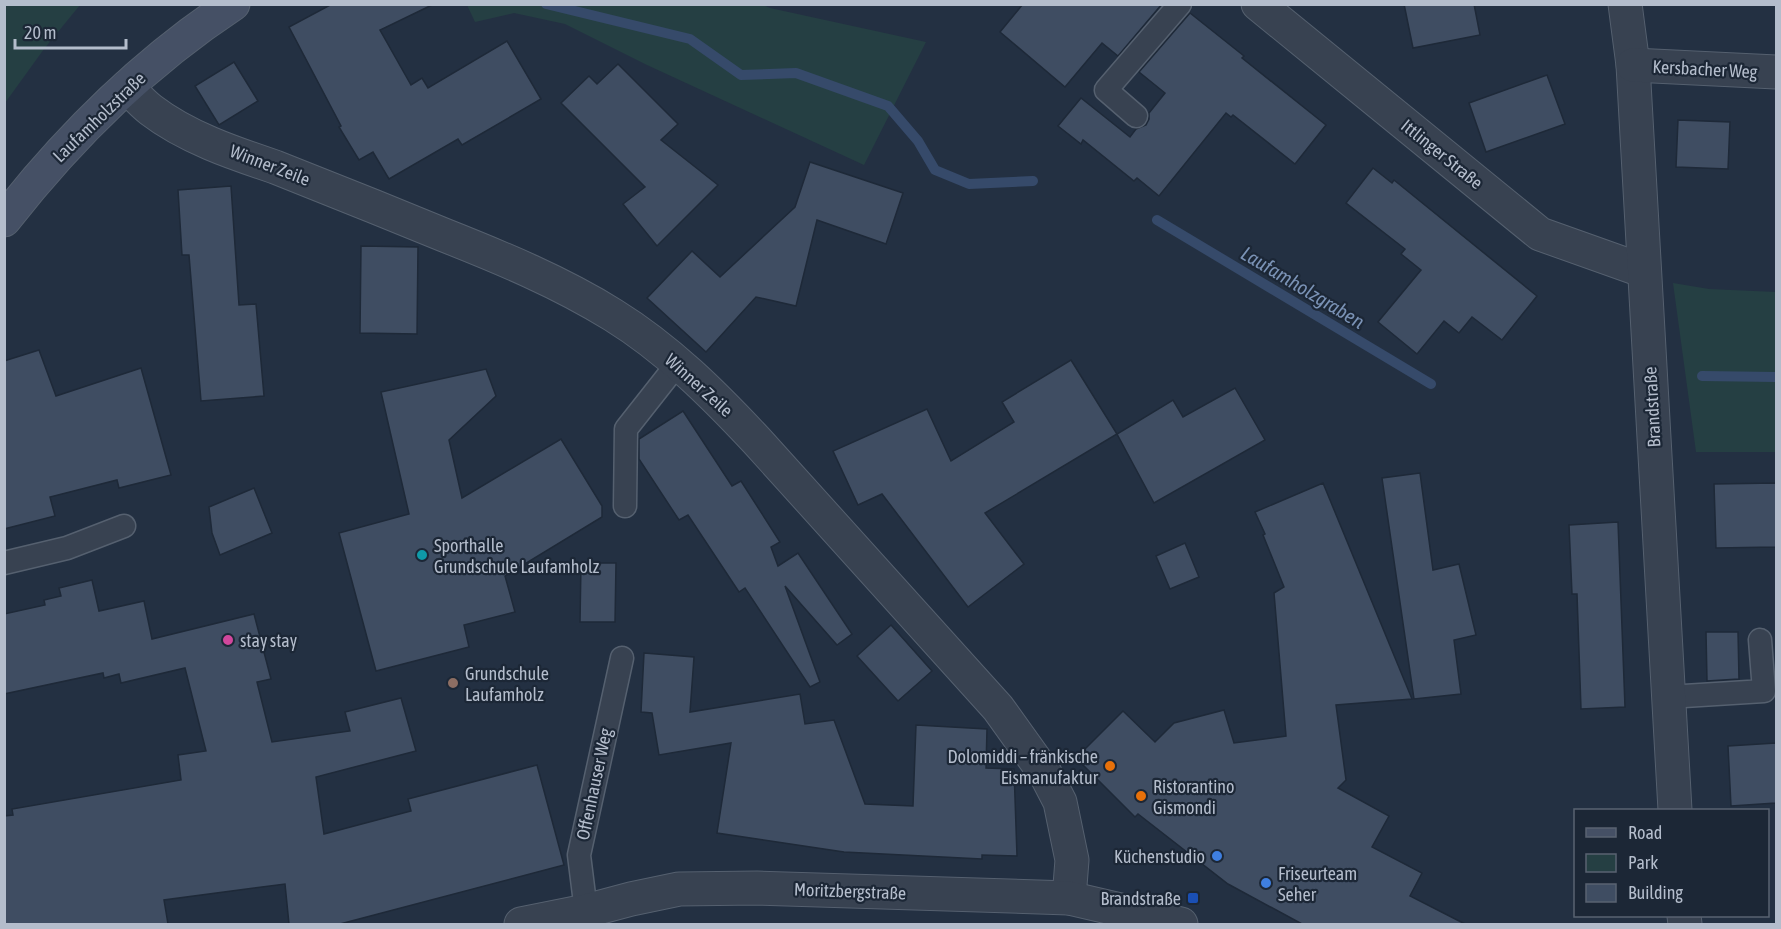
<svg xmlns="http://www.w3.org/2000/svg" width="1781" height="929" font-family="'Asap Condensed',sans-serif">
<style>
.green{fill:#253f43}
.lines{fill:none;stroke-linecap:round;stroke-linejoin:round}
.stream{stroke:#364a6a;stroke-width:10}
.building{fill:#3f4d62;stroke:#1e2938;stroke-width:1.5}
.lane-casing{stroke:#55606f;stroke-width:25}
.street-casing{stroke:#55606f;stroke-width:35}
.secondary-casing{stroke:#55606f;stroke-width:35}
.lane{stroke:#384251;stroke-width:22}
.street{stroke:#384251;stroke-width:33}
.secondary{stroke:#455065;stroke-width:33}
.culture-dot{fill:#0f9aa8;stroke:#1c2736;stroke-width:2}
.hotel-dot{fill:#d1479c;stroke:#1c2736;stroke-width:2}
.education-dot{fill:#8d6e63;stroke:#1c2736;stroke-width:2}
.food-dot{fill:#e8710a;stroke:#1c2736;stroke-width:2}
.shop-dot{fill:#3f7fe0;stroke:#1c2736;stroke-width:2}
.transit-dot{fill:#1a4fb4;stroke:#1c2736;stroke-width:2}
.labels{text-anchor:middle;dominant-baseline:central;stroke-width:4.5;stroke-linejoin:round;paint-order:stroke}
.street-label{font-size:18px;fill:#b4bdcc;stroke:#1c2736}
.poi-label{font-size:18px;fill:#b4bdcc;stroke:#1c2736;text-anchor:start}
.water-label{font-size:20px;font-style:italic;fill:#7a92b5;stroke:#1c2736}
</style>
<rect width="100%" height="100%" fill="#233042"/>
<!-- green -->
<g class="green">
<polygon points="5,4 80,5 44,49 5,103"/>
<polygon points="467,5 763,5 770,8 926,42 864,165 647,65 565,24 514,13 475,22"/>
<polygon points="1673,283 1709,289 1776,292 1776,452 1696,452"/>
</g>
<g class="lines">
<!-- stream -->
<g class="stream">
<polyline points="546,4 690,39 741,75 796,73 888,106 918,141 935,170 969,184 1033,181"/>
<polyline points="1157,220 1431,384"/>
<polyline points="1702,376 1776,377"/>
</g>
</g>
<!-- building -->
<g class="building">
<polygon points="332,4 434,4 380,30 411,85 422,78 428,88 507,41 541,99 462,145 458,139 389,179 373,152 359,160 339,127 341,126 289,27"/>
<polygon points="1023,4 1162,4 1118,56 1102,43 1065,87 1000,32"/>
<polygon points="1404,4 1474,4 1480,35 1413,48"/>
<polygon points="1190,13 1244,56 1242,58 1326,125 1295,164 1233,115 1231,117 1226,113 1159,196 1137,178 1134,181 1083,140 1081,144 1058,126 1081,98 1130,137 1136,129 1146,125 1149,119 1149,113 1165,93 1139,72"/>
<polygon points="234,62 258,101 219,125 195,86"/>
<polygon points="618,64 678,124 661,140 718,185 657,246 623,204 645,187 561,103 589,76 597,84"/>
<polygon points="1547,75 1565,124 1486,152 1469,103"/>
<polygon points="1678,120 1730,122 1728,169 1676,167"/>
<polygon points="810,162 903,193 886,244 817,220 796,306 756,297 706,352 647,298 692,251 720,277 795,207"/>
<polygon points="1373,168 1392,183 1394,180 1537,296 1502,340 1472,317 1459,333 1444,321 1417,354 1378,322 1421,270 1401,254 1405,249 1346,203"/>
<polygon points="231,186 239,305 256,304 264,396 201,401 189,255 182,255 178,190"/>
<polygon points="361,246 418,247 417,334 360,333"/>
<polygon points="39,350 56,396 141,368 171,475 119,488 117,480 50,497 55,516 4,529 4,361"/>
<polygon points="1071,360 1117,434 985,513 1024,564 968,607 882,494 858,505 833,451 927,409 951,461 1014,422 1002,402"/>
<polygon points="486,369 496,396 449,440 462,498 561,439 602,506 602,517 505,576 515,612 464,625 469,647 376,671 339,533 409,514 381,392"/>
<polygon points="1235,388 1265,440 1154,503 1117,434 1173,400 1183,417"/>
<polygon points="683,411 732,486 741,481 780,542 771,547 778,566 798,553 852,634 837,645 785,586 820,682 810,687 745,588 739,592 688,515 679,520 639,459 639,439"/>
<polygon points="1420,473 1433,570 1459,564 1476,635 1454,640 1461,694 1414,699 1382,478"/>
<polygon points="1323,483 1412,699 1336,705 1346,780 1338,788 1389,816 1372,847 1422,873 1410,896 1465,924 1302,924 1228,884 1138,814 1135,817 1076,758 1123,711 1155,742 1174,723 1224,710 1234,743 1286,736 1274,593 1284,587 1263,535 1265,534 1255,512"/>
<polygon points="1776,483 1776,547 1716,548 1714,484"/>
<polygon points="254,488 272,533 220,555 212,533 209,507"/>
<polygon points="1618,522 1625,707 1581,709 1577,594 1572,594 1569,525"/>
<polygon points="1185,543 1199,577 1170,589 1156,556"/>
<polygon points="581,563 616,563 615,622 580,622"/>
<polygon points="92,580 99,611 144,601 152,639 254,614 271,679 257,682 272,742 350,731 345,712 401,698 416,751 316,777 324,834 411,811 408,799 537,765 564,865 340,924 289,924 285,884 164,900 168,924 4,924 4,816 13,815 12,809 181,780 178,755 206,751 185,668 121,683 119,674 104,678 103,673 4,694 4,614 45,605 44,600 61,596 59,588"/>
<polygon points="891,625 932,671 898,701 857,656"/>
<polygon points="1706,632 1738,632 1739,679 1707,681"/>
<polygon points="644,653 694,657 690,712 800,694 805,724 834,720 865,804 913,806 916,725 987,729 986,768 1014,769 1017,856 982,855 982,859 844,852 717,833 731,743 659,755 652,713 641,712"/>
<polygon points="1776,743 1776,803 1731,806 1728,746"/>
</g>
<g class="lines">
<defs>
<g id="lane">
<polyline points="1136,116 1106,90 1180,4"/>
<polyline points="625,506 626,429 678,363"/>
<polyline points="4,563 67,548 124,526"/>
<polyline points="1668,697 1764,691 1760,640"/>
<polyline points="586,911 579,855 622,658"/>
</g>
<g id="street">
<polyline points="1258,4 1540,234 1644,271"/>
<polyline points="1625,4 1633,65 1675,810"/>
<polyline points="1633,65 1776,72"/>
<path d="M127,87C134,94 142,103 151,110C186,137 233,153 275,167C331,189 388,212 444,235C502,258 560,282 613,315C668,349 714,395 757,441L998,708L1046,775L1060,802L1072,860L1069,898"/>
<polyline points="1684,916 1685,924"/>
<polyline points="521,924 586,911 631,899 679,889 757,888 1069,898 1181,924"/>
</g>
<path id="secondary" d="M4,220C69,137 145,62 233,4"/>
</defs>
<!-- lane casing -->
<use href="#lane" class="lane-casing"/>
<!-- street casing -->
<use href="#street" class="street-casing"/>
<!-- secondary casing -->
<use href="#secondary" class="secondary-casing"/>
<!-- lane -->
<use href="#lane" class="lane"/>
<!-- street -->
<use href="#street" class="street"/>
<!-- secondary -->
<use href="#secondary" class="secondary"/>
</g>
<!-- markers -->
<circle class="culture-dot" cx="422" cy="555" r="6"/>
<circle class="hotel-dot" cx="228" cy="640" r="6"/>
<circle class="education-dot" cx="453" cy="683" r="6"/>
<g class="food-dot">
<circle cx="1110" cy="766" r="6"/>
<circle cx="1141" cy="796" r="6"/>
</g>
<g class="shop-dot">
<circle cx="1217" cy="856" r="6"/>
<circle cx="1266" cy="883" r="6"/>
</g>
<rect class="transit-dot" x="1187" y="892" width="12" height="12" rx="3"/>
<g class="labels">
<!-- street labels -->
<g class="street-label">
<text transform="translate(1705 69) rotate(3)">Kersbacher Weg</text>
<text transform="translate(99 117) rotate(-44)">Laufamholzstraße</text>
<text transform="translate(1442 154) rotate(39)">Ittlinger Straße</text>
<text transform="translate(270 165) rotate(21)">Winner Zeile</text>
<text transform="translate(699 385) rotate(42)">Winner Zeile</text>
<text transform="translate(1652 407) rotate(-93)">Brandstraße</text>
<text transform="translate(594 784) rotate(-78)">Offenhauser Weg</text>
<text transform="translate(850 891) rotate(2)">Moritzbergstraße</text>
</g>
<!-- poi labels -->
<g class="poi-label">
<text x="434" y="545">Sporthalle<tspan x="434" dy="21">Grundschule Laufamholz</tspan></text>
<text x="240" y="640">stay stay</text>
<text x="465" y="673">Grundschule<tspan x="465" dy="21">Laufamholz</tspan></text>
<text x="1098" y="756" text-anchor="end">Dolomiddi – fränkische<tspan x="1098" dy="21">Eismanufaktur</tspan></text>
<text x="1153" y="786">Ristorantino<tspan x="1153" dy="21">Gismondi</tspan></text>
<text x="1205" y="856" text-anchor="end">Küchenstudio</text>
<text x="1278" y="873">Friseurteam<tspan x="1278" dy="21">Seher</tspan></text>
<text x="1181" y="898" text-anchor="end">Brandstraße</text>
</g>
<!-- water labels -->
<g class="water-label">
<text transform="translate(1303 287) rotate(31)">Laufamholzgraben</text>
</g>
</g>
<!-- border -->
<rect width="1781" height="929" fill="none" stroke="#b4bdcc" stroke-width="12"/>
<!-- legend -->
<rect x="1574" y="809" width="195" height="108" fill="#1c2736" stroke="#596372" stroke-width="1.5"/>
<rect x="1586" y="828" width="30" height="9" fill="#455065" stroke="#596372" stroke-width="1.5"/>
<text x="1628" y="839" font-size="18" fill="#b4bdcc">Road</text>
<rect x="1586" y="854" width="30" height="18" fill="#253f43" stroke="#596372" stroke-width="1.5"/>
<text x="1628" y="869" font-size="18" fill="#b4bdcc">Park</text>
<rect x="1586" y="884" width="30" height="18" fill="#3f4d62" stroke="#596372" stroke-width="1.5"/>
<text x="1628" y="899" font-size="18" fill="#b4bdcc">Building</text>
<!-- scale -->
<path d="M15 39v9h111v-9" fill="none" stroke="#b4bdcc" stroke-width="3"/>
<text x="24" y="39" font-size="18" fill="#b4bdcc" stroke="#1c2736" stroke-width="4.5" paint-order="stroke">20 m</text>
</svg>
